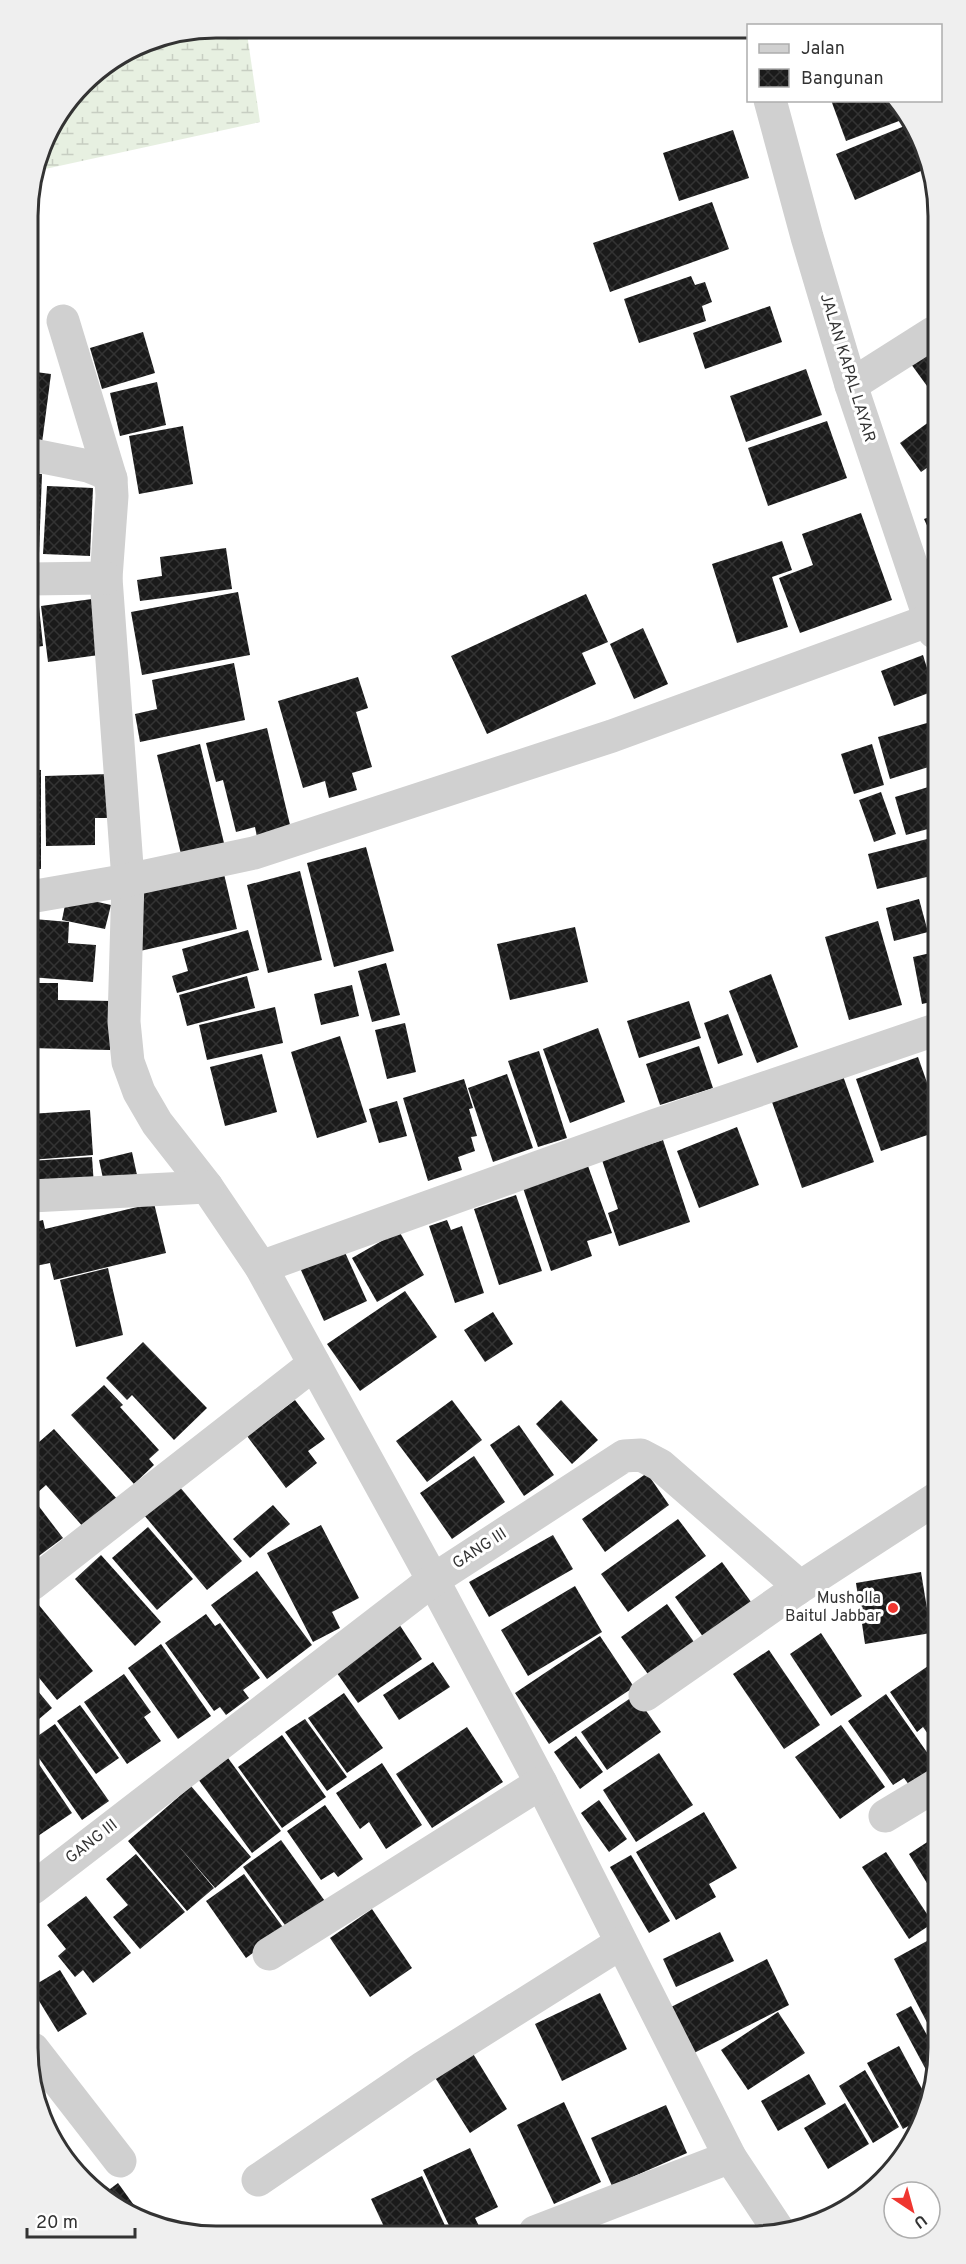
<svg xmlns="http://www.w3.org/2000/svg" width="966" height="2264" font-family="Overpass,sans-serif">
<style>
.wetland{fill:url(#wetland-marsh)}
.building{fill:url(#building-cross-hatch)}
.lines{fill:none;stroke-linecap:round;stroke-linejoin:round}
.minor{stroke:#d0d0d0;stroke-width:33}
.poi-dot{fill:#ef3630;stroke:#fff;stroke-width:2}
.labels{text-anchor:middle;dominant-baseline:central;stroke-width:6;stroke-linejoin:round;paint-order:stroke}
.street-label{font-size:16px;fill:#333;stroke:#fff}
.poi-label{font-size:16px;fill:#333;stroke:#fff;text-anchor:end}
.rim{fill:none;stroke:#333;stroke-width:3}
</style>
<defs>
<pattern id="wetland-marsh" width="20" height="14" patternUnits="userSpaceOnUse" patternTransform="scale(1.5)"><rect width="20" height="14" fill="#e7f0e1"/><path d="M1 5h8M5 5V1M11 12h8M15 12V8" fill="none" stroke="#c7cec2"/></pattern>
<pattern id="building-cross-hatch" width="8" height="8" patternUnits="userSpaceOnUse" patternTransform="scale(1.5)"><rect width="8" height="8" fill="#1a1a1a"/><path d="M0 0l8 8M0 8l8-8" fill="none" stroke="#333"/></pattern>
</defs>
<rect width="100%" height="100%" fill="#fff"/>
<!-- wetland -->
<polygon class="wetland" points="216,27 246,27 260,122 36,171 47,132 91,74 144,41"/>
<!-- building -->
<g class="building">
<polygon points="831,100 897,100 904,109 907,118 846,141"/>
<polygon points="912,123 930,167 855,200 836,154"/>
<polygon points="733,130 749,178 679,201 663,153"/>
<polygon points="712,202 729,249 610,292 593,243"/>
<polygon points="691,276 695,285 705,282 712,302 702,306 706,321 639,343 624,299"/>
<polygon points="770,306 782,342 705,369 693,333"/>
<polygon points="143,332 155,373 102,389 90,348"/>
<polygon points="933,348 933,381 927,386 911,364"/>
<polygon points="806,369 822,415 746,442 730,396"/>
<polygon points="28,371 51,374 42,443 28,441"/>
<polygon points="157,382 166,425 120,436 110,393"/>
<polygon points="933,419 934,463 921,472 900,443"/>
<polygon points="827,421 847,478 768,506 748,448"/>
<polygon points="183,426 193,484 139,494 129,436"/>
<polygon points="28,473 42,474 39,554 29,553"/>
<polygon points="47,486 93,488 90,556 43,554"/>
<polygon points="861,513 892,600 800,633 779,578 813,565 802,534"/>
<polygon points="934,515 934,541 924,519"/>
<polygon points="782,541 792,570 772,577 788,627 737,643 712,564"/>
<polygon points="226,548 232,589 140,601 137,580 162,576 160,557"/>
<polygon points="238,592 250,655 142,675 131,612"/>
<polygon points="586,594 608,642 582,653 596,684 487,734 451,656"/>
<polygon points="38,597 43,646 29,648 29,598"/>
<polygon points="92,599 99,655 48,662 41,606"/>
<polygon points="643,628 668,684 634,699 610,644"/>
<polygon points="923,655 934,691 894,706 881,671"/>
<polygon points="234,663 245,720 140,742 135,714 157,709 152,680"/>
<polygon points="358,677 368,708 356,712 372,767 352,773 357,790 329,798 325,781 303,788 278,701"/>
<polygon points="927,723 934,749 935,765 890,779 878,737"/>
<polygon points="267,728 291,829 257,837 255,827 236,832 223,780 216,782 206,743"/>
<polygon points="200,744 224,843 181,854 157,755"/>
<polygon points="872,744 884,785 854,794 841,754"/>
<polygon points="29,769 41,770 41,869 30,869"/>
<polygon points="110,774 111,818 95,818 95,845 46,846 45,776"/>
<polygon points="935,785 935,827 906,835 895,797"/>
<polygon points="881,792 896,834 874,842 859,800"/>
<polygon points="935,837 935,875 877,889 868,854"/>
<polygon points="366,847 394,951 334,967 307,863"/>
<polygon points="300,871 322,960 268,973 247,885"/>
<polygon points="224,874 237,929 140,951 142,893"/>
<polygon points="67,895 111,905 105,929 62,920"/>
<polygon points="919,899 928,932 894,941 886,908"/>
<polygon points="34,919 69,922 68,943 96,945 93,982 30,977"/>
<polygon points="878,921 902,1005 849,1020 825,937"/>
<polygon points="575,927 588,982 510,1000 497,944"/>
<polygon points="248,930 259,970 177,993 172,976 188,971 182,949"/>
<polygon points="935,952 935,1001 922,1004 913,957"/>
<polygon points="386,963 400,1015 372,1022 358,971"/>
<polygon points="771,974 798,1047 757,1063 729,991"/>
<polygon points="247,976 255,1008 187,1026 179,995"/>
<polygon points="32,983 58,983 58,1000 112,1001 110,1050 30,1048"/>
<polygon points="352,985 359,1016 321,1025 314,994"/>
<polygon points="689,1001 701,1038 639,1058 627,1021"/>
<polygon points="275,1007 283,1043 207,1060 199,1025"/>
<polygon points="728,1014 743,1055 718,1064 704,1023"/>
<polygon points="405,1023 416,1072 387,1079 375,1030"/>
<polygon points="598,1028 625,1102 570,1123 543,1049"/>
<polygon points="340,1036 367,1122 317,1138 291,1052"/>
<polygon points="699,1046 713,1088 660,1105 646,1064"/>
<polygon points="539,1051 567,1138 538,1147 508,1061"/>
<polygon points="262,1054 277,1112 225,1126 210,1067"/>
<polygon points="918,1057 936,1108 936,1132 881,1151 856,1079"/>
<polygon points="507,1074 533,1148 493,1162 468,1088"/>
<polygon points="843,1076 874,1162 802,1188 772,1102"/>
<polygon points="464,1079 473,1108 469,1109 477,1136 471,1137 475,1151 458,1157 462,1170 428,1181 403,1098"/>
<polygon points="397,1101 407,1136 379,1143 369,1109"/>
<polygon points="90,1110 93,1155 30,1160 30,1114"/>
<polygon points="737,1127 759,1185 699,1208 677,1151"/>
<polygon points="663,1140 690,1222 619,1246 608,1213 618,1209 602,1160"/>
<polygon points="132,1152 137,1175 104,1183 99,1160"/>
<polygon points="92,1157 94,1186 31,1191 30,1161"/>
<polygon points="588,1166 612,1233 587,1241 592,1256 551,1271 523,1188"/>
<polygon points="516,1195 542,1271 499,1285 474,1209"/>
<polygon points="154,1203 166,1253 54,1280 50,1263 31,1267 31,1223 43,1220 45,1229"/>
<polygon points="447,1220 451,1230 462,1226 484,1293 455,1303 429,1226"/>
<polygon points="399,1231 424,1275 377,1302 352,1258"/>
<polygon points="343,1248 367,1301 324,1321 300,1268"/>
<polygon points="108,1268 123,1335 76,1347 60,1280"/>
<polygon points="405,1291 437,1337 360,1391 327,1344"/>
<polygon points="493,1312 513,1344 485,1362 464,1330"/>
<polygon points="143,1342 207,1408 174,1440 132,1395 127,1400 106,1378"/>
<polygon points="104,1385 123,1405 120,1407 159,1450 149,1459 154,1465 134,1484 71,1415"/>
<polygon points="295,1400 325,1439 308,1451 317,1463 286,1488 247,1436"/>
<polygon points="452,1400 482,1440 427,1482 396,1441"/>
<polygon points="561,1400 598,1440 572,1464 536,1424"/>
<polygon points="519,1425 554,1475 524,1496 490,1445"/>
<polygon points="54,1429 118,1500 85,1529 46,1485 37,1493 31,1486 31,1449"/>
<polygon points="474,1456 505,1502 452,1539 420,1493"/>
<polygon points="647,1473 669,1505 605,1552 582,1519"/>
<polygon points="179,1486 242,1561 207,1590 144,1515"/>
<polygon points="31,1496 63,1538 32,1561"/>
<polygon points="273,1505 290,1524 250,1558 233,1539"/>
<polygon points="678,1519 706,1556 628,1612 601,1574"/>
<polygon points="321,1525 359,1598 332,1612 340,1628 313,1642 267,1553"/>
<polygon points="148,1527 193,1579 157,1610 112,1558"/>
<polygon points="553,1535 573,1569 489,1617 469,1582"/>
<polygon points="101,1555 161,1622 135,1646 75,1579"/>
<polygon points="722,1562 754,1606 706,1641 675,1597"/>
<polygon points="257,1571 312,1645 267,1679 211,1605"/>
<polygon points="921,1572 931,1633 865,1644 856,1583"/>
<polygon points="575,1586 602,1632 528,1676 501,1630"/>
<polygon points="38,1604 93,1671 57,1700 32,1669 32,1609"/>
<polygon points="667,1604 699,1649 653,1681 621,1637"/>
<polygon points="206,1614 215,1626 220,1623 260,1678 243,1690 249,1698 226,1715 220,1707 214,1711 165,1643"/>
<polygon points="397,1621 422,1659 358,1703 332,1666"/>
<polygon points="821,1633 862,1696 831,1716 790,1654"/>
<polygon points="600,1636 634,1687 549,1744 515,1693"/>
<polygon points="161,1644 211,1716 178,1739 128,1668"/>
<polygon points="769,1650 820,1725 784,1749 733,1674"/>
<polygon points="433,1662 450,1687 399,1720 383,1695"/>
<polygon points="931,1664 937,1674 938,1748 923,1727 917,1732 890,1692"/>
<polygon points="124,1674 151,1712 144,1717 161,1741 127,1764 84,1702"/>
<polygon points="32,1684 52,1708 32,1725"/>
<polygon points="344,1693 383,1748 347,1773 308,1718"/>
<polygon points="886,1694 938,1768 917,1796 904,1778 893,1785 848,1721"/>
<polygon points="635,1695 661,1732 607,1770 581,1732"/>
<polygon points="80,1705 119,1758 96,1774 57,1721"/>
<polygon points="305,1719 347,1777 327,1791 285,1732"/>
<polygon points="55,1724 109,1801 82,1820 32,1748 32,1740"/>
<polygon points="841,1725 885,1787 840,1819 795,1757"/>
<polygon points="467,1727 503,1782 432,1828 396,1774"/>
<polygon points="282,1735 326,1797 282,1828 238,1767"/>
<polygon points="576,1736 603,1772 580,1789 554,1752"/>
<polygon points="659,1753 693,1805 636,1842 603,1790"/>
<polygon points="32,1754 72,1813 35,1838 33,1834"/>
<polygon points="228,1758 281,1831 252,1853 198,1779"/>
<polygon points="382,1763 422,1825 386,1849 369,1822 360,1829 336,1793"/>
<polygon points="191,1786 251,1857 215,1888 176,1843 214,1888 187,1911 128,1841"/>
<polygon points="599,1800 627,1839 609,1852 581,1813"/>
<polygon points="325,1805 363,1859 338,1877 334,1872 321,1880 287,1831"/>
<polygon points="704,1812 737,1868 709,1884 716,1897 676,1920 636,1852"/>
<polygon points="938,1835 938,1901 909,1854"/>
<polygon points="281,1840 327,1904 290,1932 243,1867"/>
<polygon points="886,1852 933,1923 909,1939 862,1867"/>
<polygon points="136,1854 185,1912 140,1949 113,1917 128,1905 106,1879"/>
<polygon points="631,1855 670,1921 649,1933 610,1867"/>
<polygon points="244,1874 285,1930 246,1958 206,1901"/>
<polygon points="86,1896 131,1953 93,1983 83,1970 75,1977 58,1956 66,1949 47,1925"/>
<polygon points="372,1909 412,1968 370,1997 330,1938"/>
<polygon points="720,1932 734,1961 676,1987 663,1959"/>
<polygon points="938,1935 939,2033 934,2036 894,1959"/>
<polygon points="767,1959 789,2005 694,2053 671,2007"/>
<polygon points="60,1970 87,2014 58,2032 33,1991 33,1986"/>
<polygon points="600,1993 627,2049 562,2081 535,2024"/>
<polygon points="911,2006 939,2057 934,2080 932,2081 896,2014"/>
<polygon points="778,2012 805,2053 748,2090 721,2050"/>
<polygon points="899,2046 929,2102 926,2116 903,2129 867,2063"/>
<polygon points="472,2052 507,2109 470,2133 434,2076"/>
<polygon points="865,2070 899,2127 873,2143 839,2086"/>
<polygon points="809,2074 826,2104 778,2131 761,2101"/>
<polygon points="564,2102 601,2182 554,2204 517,2125"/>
<polygon points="845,2103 869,2144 828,2169 804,2128"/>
<polygon points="666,2105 687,2153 612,2186 591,2138"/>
<polygon points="470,2148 498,2207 475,2218 482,2232 452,2232 423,2170"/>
<polygon points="422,2176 448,2232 387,2233 371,2199"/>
<polygon points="118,2183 141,2215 102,2195"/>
</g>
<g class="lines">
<!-- minor -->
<g class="minor">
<polyline points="770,100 807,237 851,385 934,632"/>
<polyline points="63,321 111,479"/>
<polyline points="851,385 933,333"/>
<polyline points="28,454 88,466 103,472 111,479 112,496 106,578 128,880 124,1022 128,1062 139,1092 157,1123 207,1187 261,1267 433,1580 541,1783 730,2157 779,2231"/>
<polyline points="29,579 106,578"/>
<polyline points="30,897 128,880 254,853 612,736 930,620"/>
<polyline points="31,1196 207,1187"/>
<polyline points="261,1267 653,1126 935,1030"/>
<polyline points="32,1584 314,1364"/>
<polyline points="645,1695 797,1589"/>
<polyline points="885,1816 938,1784"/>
<polyline points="33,1888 433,1580 624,1456 641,1455 660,1465 790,1578 797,1589 937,1498"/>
<polyline points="269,1954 541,1783"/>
<polyline points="33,2049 120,2161"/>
<polyline points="258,2180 424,2067 621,1943"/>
<polyline points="535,2232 730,2157"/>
</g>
</g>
<!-- markers -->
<circle class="poi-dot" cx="893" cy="1608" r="6"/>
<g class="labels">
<!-- street labels -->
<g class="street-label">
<text transform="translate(847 368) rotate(73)">JALAN KAPAL LAYAR</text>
<text transform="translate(480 1549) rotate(-33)">GANG III</text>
<text transform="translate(92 1842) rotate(-38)">GANG III</text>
</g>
<!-- poi labels -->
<g class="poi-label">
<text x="881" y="1599">Musholla<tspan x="881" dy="18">Baitul Jabbar</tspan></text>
</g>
</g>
<!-- crop -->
<path d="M0 0H966V2264H0ZM216 38H750A178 178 0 0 1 928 216V2048A178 178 0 0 1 750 2226H216A178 178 0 0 1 38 2048V216A178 178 0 0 1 216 38Z" fill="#efefef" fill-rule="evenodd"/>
<path class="rim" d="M216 38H750A178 178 0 0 1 928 216V2048A178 178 0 0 1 750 2226H216A178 178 0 0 1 38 2048V216A178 178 0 0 1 216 38Z"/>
<!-- legend -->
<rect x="747" y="24" width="195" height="78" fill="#ffffff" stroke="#adadad" stroke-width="1.5"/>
<rect x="759" y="44" width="30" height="9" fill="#d0d0d0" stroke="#adadad" stroke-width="1.5"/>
<text x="801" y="54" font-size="18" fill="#333333">Jalan</text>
<rect x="759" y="69" width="30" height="18" fill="url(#building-cross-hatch)" stroke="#adadad" stroke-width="1.5"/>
<text x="801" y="84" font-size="18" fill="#333333">Bangunan</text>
<!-- north arrow -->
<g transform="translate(912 2210) rotate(144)"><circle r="28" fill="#ffffff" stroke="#adadad" stroke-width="1.5"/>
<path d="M0-4.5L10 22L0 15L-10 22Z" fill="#ef3630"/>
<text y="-9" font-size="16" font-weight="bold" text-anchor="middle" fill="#333333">U</text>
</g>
<!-- scale -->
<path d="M27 2228v9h108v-9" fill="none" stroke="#333333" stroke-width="3"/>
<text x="36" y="2228" font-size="18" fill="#333333" stroke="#ffffff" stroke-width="4.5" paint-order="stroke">20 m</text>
</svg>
